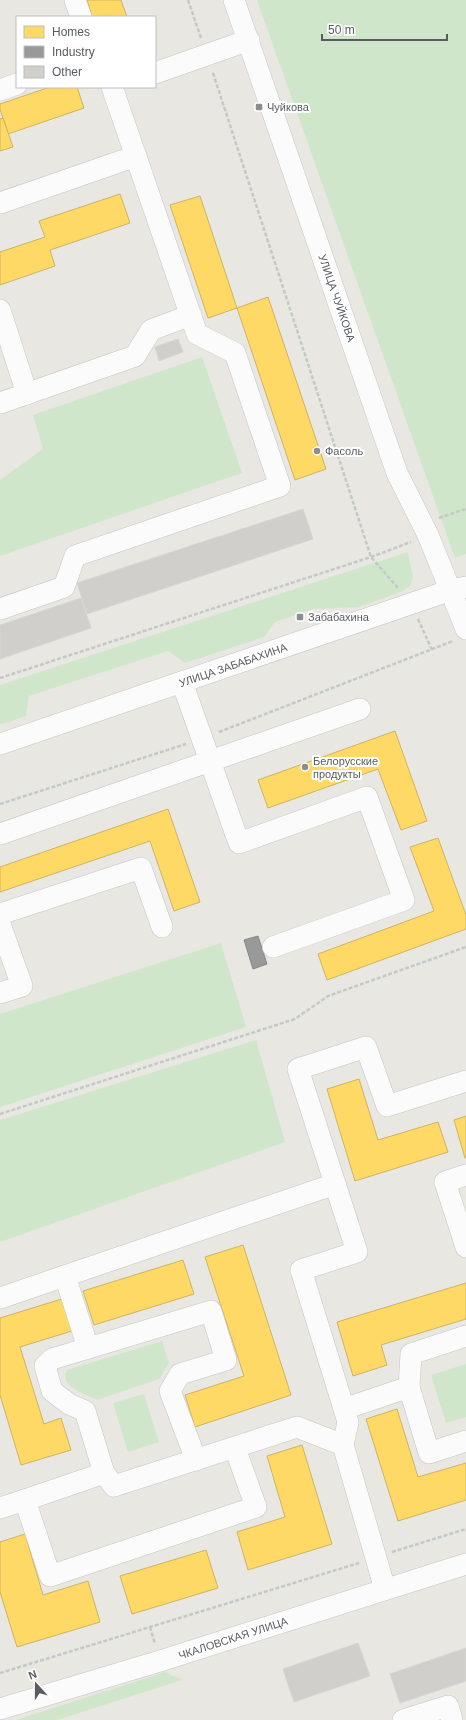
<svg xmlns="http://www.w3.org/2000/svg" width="466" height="1720" font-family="Helvetica,sans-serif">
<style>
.green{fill:#d0e6cb}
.homes{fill:#ffd966;stroke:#cdb464}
.industry{fill:#999;stroke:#868788}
.building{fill:#d0cfcc;stroke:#d8d5d1}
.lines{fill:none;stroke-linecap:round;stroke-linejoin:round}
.minor-casing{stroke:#c5c5c5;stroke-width:22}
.path{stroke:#c3c9c6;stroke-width:2.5;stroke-dasharray:4 2;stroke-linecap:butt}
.minor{stroke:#fcfbfb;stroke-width:21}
.poi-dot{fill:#8b8d8e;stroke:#fff;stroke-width:1.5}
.labels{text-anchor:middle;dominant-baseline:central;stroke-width:4;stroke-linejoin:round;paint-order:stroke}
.poi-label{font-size:11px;fill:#585c61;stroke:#fff;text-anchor:start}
.street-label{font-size:11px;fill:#585c61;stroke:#fff}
</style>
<rect width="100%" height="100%" fill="#e9e7e2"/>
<!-- green -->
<g class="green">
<polygon points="257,0 466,0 466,554 455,558"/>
<polygon points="202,357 242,473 0,556 0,480 43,449 33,415"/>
<polygon points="408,552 413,577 410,586 403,591 359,607 313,609 275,622 264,637 185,663 168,651 29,696 26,716 9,722 0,724 0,685"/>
<polygon points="221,943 246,1027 0,1107 0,1014"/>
<polygon points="256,1040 285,1142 0,1242 0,1120"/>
<path d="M162,1341L169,1363L159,1379L97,1400C85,1394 58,1386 67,1370Z"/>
<polygon points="466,1364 466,1417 446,1423 431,1375"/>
<polygon points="144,1394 159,1442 128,1452 113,1403"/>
<polygon points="165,1672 182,1680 57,1720 16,1720"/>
</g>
<!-- homes -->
<g class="homes">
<polygon points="87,0 121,0 127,17 92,17"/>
<polygon points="50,87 77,87 84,108 8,134 0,109 0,104"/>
<polygon points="3,118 13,147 0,151 0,119"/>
<polygon points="120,194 130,223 50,250 55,266 0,285 0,252 45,237 39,221"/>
<polygon points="200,196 237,308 208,318 170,205"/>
<polygon points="268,297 326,469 295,480 237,308"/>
<polygon points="395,731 427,821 401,830 378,769 268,808 258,780"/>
<polygon points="168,809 200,902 174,911 150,841 0,892 0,867"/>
<polygon points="438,838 466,915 466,929 327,980 318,954 434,911 410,847"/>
<polygon points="359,1079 378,1140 438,1122 448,1152 355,1181 327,1089"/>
<polygon points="466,1116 466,1158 465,1158 454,1120"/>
<polygon points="243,1245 291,1395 195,1427 185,1395 244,1376 205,1257"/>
<polygon points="183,1260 194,1294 94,1325 83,1291"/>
<polygon points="466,1283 466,1319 381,1345 387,1365 353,1376 337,1322"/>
<polygon points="65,1298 75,1330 20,1347 44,1424 61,1418 71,1450 21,1465 0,1395 0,1318"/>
<polygon points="397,1409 418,1477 466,1463 466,1500 398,1521 366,1419"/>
<polygon points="302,1445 332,1544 248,1570 237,1532 285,1517 267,1456"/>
<polygon points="25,1534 43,1595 88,1581 100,1622 17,1647 0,1592 0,1542"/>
<polygon points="206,1550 218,1588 132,1614 120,1576"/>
</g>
<!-- industry -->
<polygon class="industry" points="258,936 267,964 253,969 244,940"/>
<!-- building -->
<g class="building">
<polygon points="178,339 183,352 159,361 155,347"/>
<polygon points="303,509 313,539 87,614 77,583"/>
<polygon points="81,598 91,628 0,659 0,625"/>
<polygon points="358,1643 370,1676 294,1702 283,1669"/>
<polygon points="466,1648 466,1681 400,1703 390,1674"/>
</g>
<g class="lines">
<defs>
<g id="minor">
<polyline points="75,0 81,17"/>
<polyline points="234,0 397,473 428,535 466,629"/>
<polyline points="155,73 249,40"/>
<polyline points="0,90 17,84"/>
<polyline points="0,203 136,156"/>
<polyline points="0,310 27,394"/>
<polyline points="0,403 135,356 151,330 191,315"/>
<polyline points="0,609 64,587 75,556 280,486 235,353 197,334 112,87"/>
<polyline points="182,682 239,843 367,797 404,900 273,947"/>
<polyline points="0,744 451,590 466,587"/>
<polyline points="0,834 360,709"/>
<polyline points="0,914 141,868 162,927"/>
<polyline points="0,924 22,986 0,993"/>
<polyline points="466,1175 445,1182 466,1247"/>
<polyline points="65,1276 88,1348"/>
<polyline points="0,1298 335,1184"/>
<polyline points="466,1336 411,1354 409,1387 429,1453 466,1441"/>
<polyline points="344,1409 301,1270 357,1252 298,1069 366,1047 387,1106 466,1081"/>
<polyline points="104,1473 85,1411 69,1404 52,1391 45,1366 52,1359 211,1311 226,1360 180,1374 170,1391 196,1460"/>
<polyline points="25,1500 104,1473 114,1486 297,1427 343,1445"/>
<polyline points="0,1508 25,1500 50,1576 256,1507 235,1448"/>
<polyline points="385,1589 343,1445 348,1422 344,1409 409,1387"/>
<polyline points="0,1709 160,1661 466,1564"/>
<polyline points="403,1720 448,1706 452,1720"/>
</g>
</defs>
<!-- minor casing -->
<use href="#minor" class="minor-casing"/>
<!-- path -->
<g class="path">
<polyline points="188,0 201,38"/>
<polyline points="213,73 371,557 398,588"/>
<polyline points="439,518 466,509"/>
<polyline points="418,619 432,650"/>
<polyline points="0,678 371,557 411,542"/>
<polyline points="219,732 453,641"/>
<polyline points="0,804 186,744"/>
<polyline points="0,1114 295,1019 328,996 466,947"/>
<polyline points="392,1552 466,1529"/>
<polyline points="150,1627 155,1644"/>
<polyline points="0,1673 359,1563"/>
</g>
<!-- minor -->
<use href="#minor" class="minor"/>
</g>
<!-- markers -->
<g class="poi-dot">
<rect x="255" y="103" width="8" height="8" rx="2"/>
<circle cx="317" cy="451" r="4"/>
<rect x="296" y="613" width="8" height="8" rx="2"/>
<circle cx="305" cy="767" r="4"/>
</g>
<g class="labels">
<!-- poi labels -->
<g class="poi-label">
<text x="267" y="107">Чуйкова</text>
<text x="325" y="451">Фасоль</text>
<text x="308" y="617">Забабахина</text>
<text x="313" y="761">Белорусские<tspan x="313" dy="13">продукты</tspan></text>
</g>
<!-- street labels -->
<g class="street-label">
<text transform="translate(337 298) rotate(71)">УЛИЦА ЧУЙКОВА</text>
<text transform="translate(233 665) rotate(-19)">УЛИЦА ЗАБАБАХИНА</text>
<text transform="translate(233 1638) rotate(-18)">ЧКАЛОВСКАЯ УЛИЦА</text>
</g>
</g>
<!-- legend -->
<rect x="16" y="16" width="140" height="72" fill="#ffffff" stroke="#bcbec0"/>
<rect x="24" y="26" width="20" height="12" fill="#ffd966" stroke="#bcbec0"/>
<text x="52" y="36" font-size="12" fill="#585c61">Homes</text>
<rect x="24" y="46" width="20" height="12" fill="#999999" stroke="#bcbec0"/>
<text x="52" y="56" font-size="12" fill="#585c61">Industry</text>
<rect x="24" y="66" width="20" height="12" fill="#d0cfcc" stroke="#bcbec0"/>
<text x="52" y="76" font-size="12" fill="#585c61">Other</text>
<!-- north arrow -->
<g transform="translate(36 1684) rotate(339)" stroke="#ffffff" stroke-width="3" paint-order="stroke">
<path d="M0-3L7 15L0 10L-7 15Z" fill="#585c61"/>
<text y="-6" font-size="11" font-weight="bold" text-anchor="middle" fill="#585c61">N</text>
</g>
<!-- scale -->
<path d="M322 34v6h125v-6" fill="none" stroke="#585c61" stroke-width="2"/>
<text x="328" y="34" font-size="12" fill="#585c61" stroke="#ffffff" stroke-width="3" paint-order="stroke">50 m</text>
</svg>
